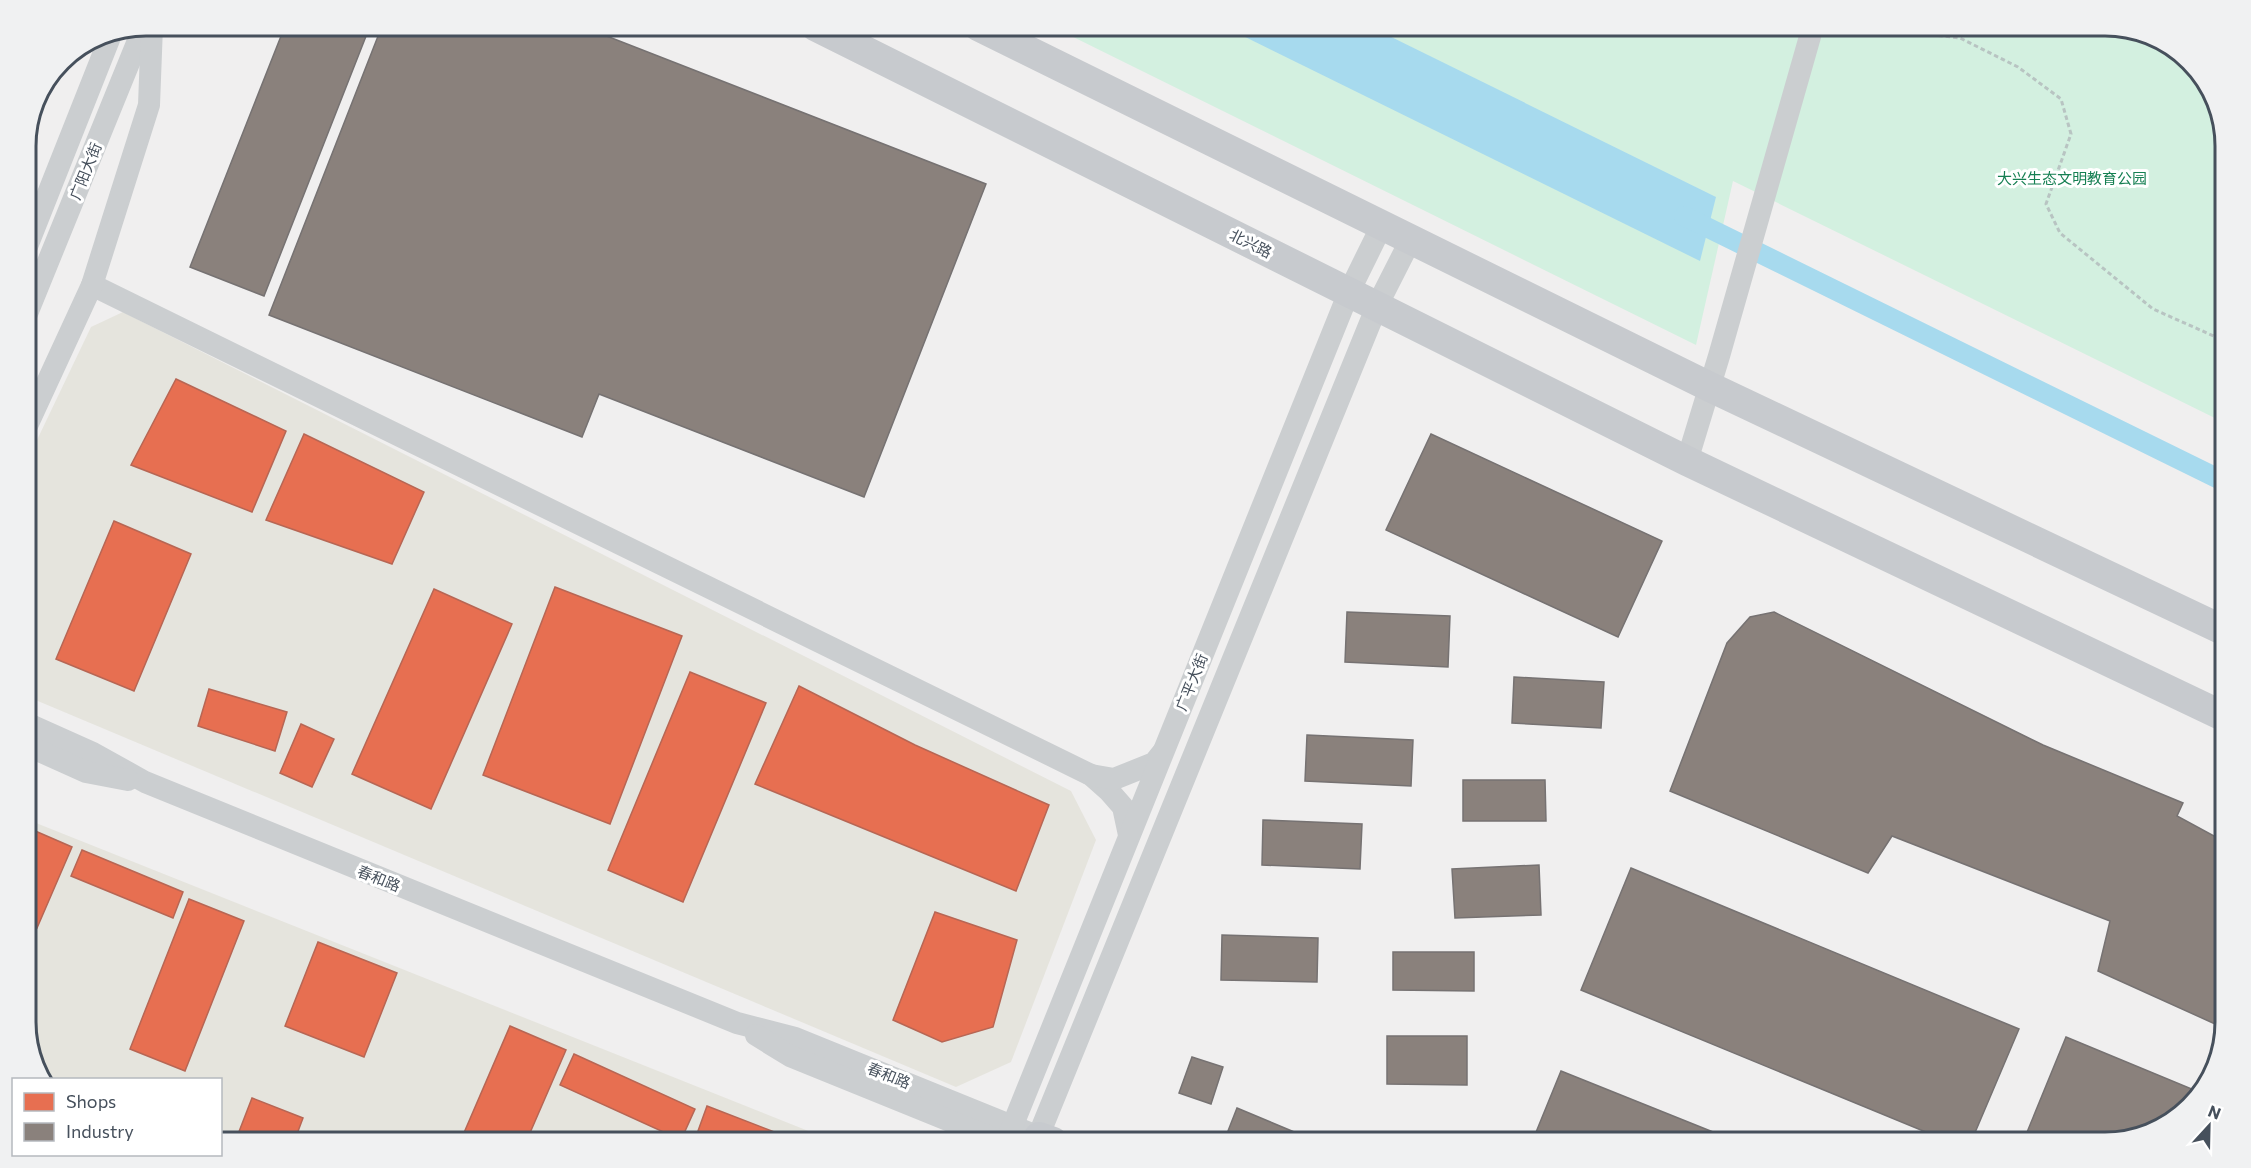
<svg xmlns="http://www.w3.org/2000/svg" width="2251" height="1168" font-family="Commissioner,'Noto Sans SC',sans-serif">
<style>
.commercial{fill:#e5e4dd}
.green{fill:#d3f0e0}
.water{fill:#a7daee}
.shops{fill:#e76f51;stroke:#b76654;stroke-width:1.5}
.industry{fill:#8a817c;stroke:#767272;stroke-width:1.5}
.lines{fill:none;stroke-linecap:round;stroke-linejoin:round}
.canal{stroke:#a7daee;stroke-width:20}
.path{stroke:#b8c4c2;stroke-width:3;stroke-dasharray:4.5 3;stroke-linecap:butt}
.minor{stroke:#cbced0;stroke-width:22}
.major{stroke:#c7cace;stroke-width:30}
.labels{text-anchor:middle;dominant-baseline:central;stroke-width:6;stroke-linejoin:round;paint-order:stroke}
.street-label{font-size:15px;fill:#46505c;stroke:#fff}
.park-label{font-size:15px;fill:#157f52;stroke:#fff}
.rim{fill:none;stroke:#46505c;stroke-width:3}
</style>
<rect width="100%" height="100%" fill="#f0efef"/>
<!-- commercial -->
<g class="commercial">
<polygon points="123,312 1071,791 1096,840 1011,1062 956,1087 26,696 26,463 91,327"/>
<polygon points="26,819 836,1142 221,1142 220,1080 43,1079 26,1031"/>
</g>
<!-- green -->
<polygon class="green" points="1051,26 2105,26 2159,38 2205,79 2225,138 2225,423 1733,181 1696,345"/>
<!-- water -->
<polygon class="water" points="1223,26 1369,26 1716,197 1700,261"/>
<!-- shops -->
<g class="shops">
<polygon points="176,379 286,431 252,512 131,465"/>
<polygon points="304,434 424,492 392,564 266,520"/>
<polygon points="114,521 191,554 134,691 56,659"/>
<polygon points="555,587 682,636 610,824 483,775"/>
<polygon points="434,589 512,624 431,809 352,774"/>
<polygon points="690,672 766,703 683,902 608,870"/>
<polygon points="799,686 915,745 1049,805 1016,891 755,784"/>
<polygon points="209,689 287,712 275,751 198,726"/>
<polygon points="301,724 334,739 312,787 280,773"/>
<polygon points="26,827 72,847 37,928 26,923"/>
<polygon points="82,850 183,892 173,918 71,876"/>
<polygon points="189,899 244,921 185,1071 130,1049"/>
<polygon points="935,912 1017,940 993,1027 942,1042 893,1020"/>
<polygon points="318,942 397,973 364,1057 285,1026"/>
<polygon points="510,1026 566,1050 526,1142 460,1142"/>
<polygon points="574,1054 695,1109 681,1140 560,1085"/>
<polygon points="252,1098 303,1118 294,1142 235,1142"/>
<polygon points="707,1106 790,1138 788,1142 694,1142"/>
</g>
<!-- industry -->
<g class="industry">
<polygon points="285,26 370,26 264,296 190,267"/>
<polygon points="382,26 581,26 986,184 864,497 599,394 582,437 269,315"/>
<polygon points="1431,434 1662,541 1618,637 1386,530"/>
<polygon points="1347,612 1450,616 1448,667 1345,662"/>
<polygon points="1774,612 2043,745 2183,803 2177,816 2225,842 2224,1028 2098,971 2110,921 1892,836 1868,873 1670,791 1727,643 1750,617"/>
<polygon points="1514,677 1604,682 1601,728 1512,723"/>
<polygon points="1307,735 1413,740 1411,786 1305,781"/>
<polygon points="1463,780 1545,780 1546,821 1463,821"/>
<polygon points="1263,820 1362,824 1360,869 1262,865"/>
<polygon points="1539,865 1541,915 1455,918 1452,869"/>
<polygon points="1631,868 2019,1029 1971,1142 1950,1142 1581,990"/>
<polygon points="1222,935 1318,938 1317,982 1221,980"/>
<polygon points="1393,952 1474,952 1474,991 1393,990"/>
<polygon points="1387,1036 1467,1036 1467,1085 1387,1084"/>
<polygon points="2066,1037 2199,1092 2172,1122 2106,1142 2023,1142"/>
<polygon points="1192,1057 1223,1067 1211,1104 1179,1093"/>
<polygon points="1561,1071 1738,1142 1532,1142"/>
<polygon points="1237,1108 1311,1139 1310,1142 1241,1142 1226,1136"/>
</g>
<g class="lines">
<!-- canal -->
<polyline class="canal" points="1684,216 2225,482"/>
<!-- path -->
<g class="path">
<polyline points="1457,26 1476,36 1483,26"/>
<polyline points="1844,26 1901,31 1904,26"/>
<polyline points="1901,31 1960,38 2018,67 2061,99 2071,134 2046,204 2060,233 2153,309 2225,341"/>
</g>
<!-- minor -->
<g class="minor">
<polyline points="26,249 112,32"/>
<polyline points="92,285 1091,775 1109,791 1123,807 1129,835"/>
<polyline points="26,316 144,26"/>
<polyline points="26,428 92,285 149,105 152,26"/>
<polyline points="1687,461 1719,356 1813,26"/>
<polyline points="26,723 93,753 145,782 737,1023 795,1038 1039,1137"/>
<polyline points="26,745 86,772 128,780"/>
<polyline points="1091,775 1114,779 1154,763 1162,753"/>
<polyline points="756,1035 790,1056 1002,1142"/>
<polyline points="1006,1142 1349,292 1382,225"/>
<polyline points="1036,1142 1377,306 1411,239"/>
</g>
<!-- major -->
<g class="major">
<polyline points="815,26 1687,461 2225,717"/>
<polyline points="978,26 1710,387 2225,631"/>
<polyline points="1039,1137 1053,1142"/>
</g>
</g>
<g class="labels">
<!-- street labels -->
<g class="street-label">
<text transform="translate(85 171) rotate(-68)">广阳大街</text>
<text transform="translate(1251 243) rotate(26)">北兴路</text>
<text transform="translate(1191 682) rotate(-68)">广平大街</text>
<text transform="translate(379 878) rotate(22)">春和路</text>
<text transform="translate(889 1075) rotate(22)">春和路</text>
</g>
<!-- park labels -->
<g class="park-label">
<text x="2072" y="178">大兴生态文明教育公园</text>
</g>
</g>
<!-- crop -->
<path d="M0 0H2251V1168H0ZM146 36H2105A110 110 0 0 1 2215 146V1022A110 110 0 0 1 2105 1132H146A110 110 0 0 1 36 1022V146A110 110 0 0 1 146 36Z" fill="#f0f1f2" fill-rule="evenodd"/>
<path class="rim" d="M146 36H2105A110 110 0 0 1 2215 146V1022A110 110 0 0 1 2105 1132H146A110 110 0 0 1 36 1022V146A110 110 0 0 1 146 36Z"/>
<!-- legend -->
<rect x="12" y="1078" width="210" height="78" fill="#ffffff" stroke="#b5b9be" stroke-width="1.5"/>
<rect x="24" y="1093" width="30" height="18" fill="#e76f51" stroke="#b5b9be" stroke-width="1.5"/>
<text x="66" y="1108" font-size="18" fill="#46505c">Shops</text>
<rect x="24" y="1123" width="30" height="18" fill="#8a817c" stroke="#b5b9be" stroke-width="1.5"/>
<text x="66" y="1138" font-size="18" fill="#46505c">Industry</text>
<!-- north arrow -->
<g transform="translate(2209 1126) rotate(22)" stroke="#ffffff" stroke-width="4.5" paint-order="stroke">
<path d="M0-4.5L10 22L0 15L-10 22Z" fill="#46505c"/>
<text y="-9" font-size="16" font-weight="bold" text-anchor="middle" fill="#46505c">N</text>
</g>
</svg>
